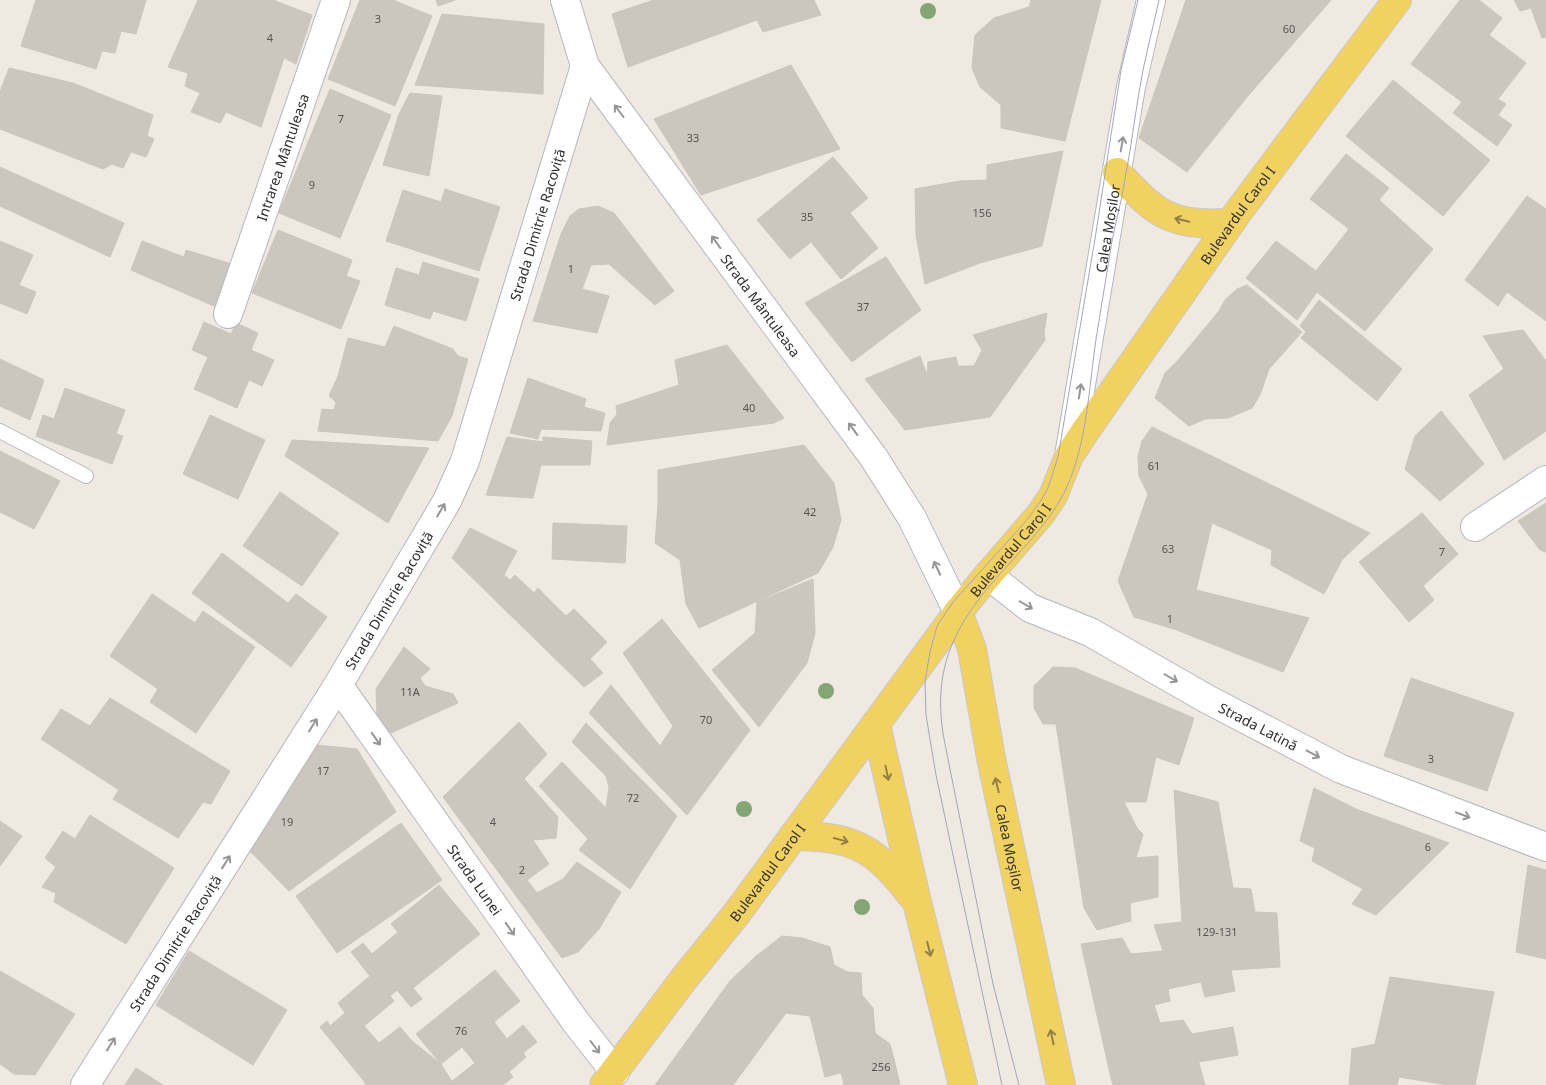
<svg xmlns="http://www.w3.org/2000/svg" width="1546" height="1085" font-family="'Noto Sans',sans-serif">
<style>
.building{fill:#cbc7bf;stroke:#cbc5ba}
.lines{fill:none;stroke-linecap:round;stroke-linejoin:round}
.lane-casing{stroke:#b4b7c1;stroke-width:16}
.street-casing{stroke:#b4b7c1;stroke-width:30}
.secondary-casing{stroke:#b4b7c1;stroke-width:30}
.primary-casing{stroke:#c9c9c9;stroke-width:30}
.lane{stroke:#fff;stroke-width:14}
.street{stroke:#fff;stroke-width:28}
.secondary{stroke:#fff;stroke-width:28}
.primary{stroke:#f2d163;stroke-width:28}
.tram{stroke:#a3a6b8;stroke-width:1}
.tree{fill:#84a574}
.oneway{stroke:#969696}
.oneway2{stroke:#908048}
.labels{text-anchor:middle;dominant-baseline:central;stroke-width:4.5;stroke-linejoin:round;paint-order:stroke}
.number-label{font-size:11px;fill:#555452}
.street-label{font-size:14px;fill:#2e2e2e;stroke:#fff}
</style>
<rect width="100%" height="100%" fill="#efe9e1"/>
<!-- building -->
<g class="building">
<polygon points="36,0 146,0 136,34 121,31 115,53 102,51 96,69 21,46"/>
<polygon points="198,0 273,0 312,15 296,64 284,58 261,127 226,112 220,123 191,112 200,93 185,86 188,73 168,67"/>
<polygon points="360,0 393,0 432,16 395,106 328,79"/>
<polygon points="436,0 455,0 438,6"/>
<polygon points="654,0 814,0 821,15 763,32 757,20 628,67 612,14"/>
<polygon points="1031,0 1101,0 1065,141 1001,128 1001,105 980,87 972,68 975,35 994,18 1029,7"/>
<polygon points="1186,0 1331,0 1247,97 1187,172 1139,138"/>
<polygon points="1460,0 1479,0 1502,18 1489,35 1526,63 1498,99 1506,104 1498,115 1512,125 1497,146 1453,113 1462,102 1411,64"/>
<polygon points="1514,0 1546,0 1546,37 1542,38 1531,8 1520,11"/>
<polygon points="442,14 544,24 543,94 415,85"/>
<polygon points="791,65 840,149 701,195 654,119"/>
<polygon points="9,68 73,83 153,115 147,136 154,139 146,157 131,152 123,168 112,164 103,169 0,129 0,92"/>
<polygon points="1393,80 1490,160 1443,216 1346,136"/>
<polygon points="330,89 391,115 340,238 279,213"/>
<polygon points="410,93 442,96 429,176 383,165 399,114"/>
<polygon points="1063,151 1042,246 980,263 925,284 916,235 915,189 960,181 987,180 987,165"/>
<polygon points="1346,154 1389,188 1379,200 1433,249 1365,331 1317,292 1297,320 1246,278 1276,241 1316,271 1349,229 1310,199"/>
<polygon points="833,157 868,198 850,213 878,248 841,279 811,242 790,259 757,220"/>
<polygon points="0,167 124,223 110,257 0,206"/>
<polygon points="445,189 500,207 479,271 386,241 403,190 441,202"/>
<polygon points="1527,196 1546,209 1546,321 1507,292 1498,306 1465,280"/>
<polygon points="598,206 614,213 674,291 655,305 609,264 591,265 582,289 609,296 597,333 533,321 561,234 570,216 579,209"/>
<polygon points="278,230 352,260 346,276 360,281 341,329 252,293"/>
<polygon points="0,241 33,255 19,285 36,292 27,314 0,303"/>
<polygon points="142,241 184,257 186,250 232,264 214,306 131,270"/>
<polygon points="886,257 921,310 852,362 805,303"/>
<polygon points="423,262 479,279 466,321 433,311 430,319 385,305 396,268 419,275"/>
<polygon points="1247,285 1302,332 1269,369 1260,395 1252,408 1228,418 1205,419 1189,426 1155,398 1165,373 1179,359 1219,311 1225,300 1237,289"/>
<polygon points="1319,300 1402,369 1377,401 1301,338 1306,332 1300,326"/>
<polygon points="1047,313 1044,333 1045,340 990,417 905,430 865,379 920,356 927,375 928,362 956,357 958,366 974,366 982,350 973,335"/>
<polygon points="204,322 231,334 236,323 258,333 251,350 274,360 262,386 249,380 237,408 194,389 208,357 192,350"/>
<polygon points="394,326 453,349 458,356 468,359 452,416 338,376 348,338 385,347"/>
<polygon points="1523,330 1546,361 1546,431 1504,460 1469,395 1504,369 1483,336"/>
<polygon points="727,345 784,418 774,423 607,445 610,423 617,414 616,406 679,385 675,360"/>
<polygon points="0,359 44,380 30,420 0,406"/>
<polygon points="338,376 452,416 438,441 318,431 322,409 334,410 336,402 329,396"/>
<polygon points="528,378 586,399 584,407 605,413 601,431 541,429 538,439 510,433"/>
<polygon points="65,388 125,410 116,434 123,436 112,464 36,436 43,415 54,419"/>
<polygon points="1441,411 1484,464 1440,501 1405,469 1415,436"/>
<polygon points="210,415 265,440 238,499 183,474"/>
<polygon points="1152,427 1370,533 1342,560 1324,594 1271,565 1272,550 1148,494 1139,476 1138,456 1142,441"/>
<polygon points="507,437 543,442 543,437 592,441 590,465 541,465 533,498 486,495"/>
<polygon points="292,440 429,448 388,523 285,456"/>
<polygon points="804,445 834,483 841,520 833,547 818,573 699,628 686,604 680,560 655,543 658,505 658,470"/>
<polygon points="0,451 60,481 34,529 0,512"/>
<polygon points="280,492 339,533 302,586 243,546"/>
<polygon points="1148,494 1212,523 1196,590 1174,629 1134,617 1118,581"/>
<polygon points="1546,503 1546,552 1540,550 1518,521"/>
<polygon points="1422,513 1458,554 1423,586 1434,600 1409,622 1359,562"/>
<polygon points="553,523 627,526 625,563 552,559"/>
<polygon points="470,528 517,551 504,575 510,580 515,575 534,593 538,588 566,616 574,609 607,642 590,659 603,673 584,687 452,558"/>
<polygon points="222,553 288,603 296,594 327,617 291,667 192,593"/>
<polygon points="813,579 815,633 807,663 759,727 712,670 755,633 757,602"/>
<polygon points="1196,590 1309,618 1283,672 1174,629"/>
<polygon points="152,594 195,623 203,611 255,647 196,733 150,702 158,689 110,656"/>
<polygon points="662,619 750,730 687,815 589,713 611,685 660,746 673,726 623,653"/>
<polygon points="404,647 430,669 420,678 425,686 453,694 458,703 391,733 377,715 376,689"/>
<polygon points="1053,667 1075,668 1194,718 1179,765 1156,757 1146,802 1124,802 1137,828 1143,834 1136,858 1158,856 1158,897 1130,903 1131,921 1097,930 1084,908 1056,724 1043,724 1034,708 1034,686"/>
<polygon points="1411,678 1514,713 1487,791 1384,756"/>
<polygon points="110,698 230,771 211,804 203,802 178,838 113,799 119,790 41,739 61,709 90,726"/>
<polygon points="519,722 547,754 524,779 558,817 556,838 533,840 549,864 527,880 537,893 563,879 577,862 621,892 599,929 578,952 562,958 443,797"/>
<polygon points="586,723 677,816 630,889 579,850 588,839 539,786 562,762 606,808 609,787 606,776 572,742"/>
<polygon points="316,745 357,749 396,812 289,891 248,849"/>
<polygon points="1314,788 1356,809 1449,843 1376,915 1352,904 1363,889 1312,861 1315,848 1300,841"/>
<polygon points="1174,790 1218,802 1233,888 1251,889 1255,912 1277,913 1280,967 1231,970 1235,991 1205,997 1201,982 1168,989 1170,1001 1154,1005 1160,1023 1183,1020 1192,1034 1233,1027 1238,1055 1111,1078 1081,944 1122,938 1131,954 1163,951 1154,925 1182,922"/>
<polygon points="90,815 174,868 126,944 54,902 56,893 42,887 56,867 45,858 63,831 75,839"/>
<polygon points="0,821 22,836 0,866"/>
<polygon points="401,823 442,880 337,953 296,896"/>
<polygon points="1528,865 1546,870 1546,959 1516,952"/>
<polygon points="439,885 480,934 413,988 422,999 411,1007 397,990 390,996 394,1001 364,1026 379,1043 400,1027 412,1041 363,1080 320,1027 327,1021 330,1026 345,1013 338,1003 370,976 351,952 363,943 372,954 398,932 391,924"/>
<polygon points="782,936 802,938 830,947 834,965 848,972 861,973 862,995 873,1008 875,1033 890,1044 894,1059 825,1077 810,1016 786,1013 733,1085 655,1085 730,981 756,956"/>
<polygon points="189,951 287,1010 253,1065 156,1005"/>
<polygon points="495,970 520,1001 494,1022 507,1039 523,1025 537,1042 523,1053 526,1057 509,1072 513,1077 503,1085 454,1085 451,1082 475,1063 462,1047 441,1064 416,1034"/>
<polygon points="0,971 75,1014 35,1075 14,1074 0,1064"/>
<polygon points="1390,977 1494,992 1475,1085 1447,1085 1399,1077 1397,1085 1349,1085 1352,1049 1375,1044"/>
<polygon points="412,1041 441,1064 454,1085 366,1085 363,1080"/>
<polygon points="894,1059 900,1085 844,1085 841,1072"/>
<polygon points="1199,1063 1205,1085 1113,1085 1111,1078"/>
<polygon points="136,1068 163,1085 125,1085"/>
</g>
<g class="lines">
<defs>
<polyline id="lane" points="0,431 86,476"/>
<g id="street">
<path id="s1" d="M228,314L336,0"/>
<polyline points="1475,527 1546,480"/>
<path id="s2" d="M988,575L1030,608L1090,632L1207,699L1341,769L1546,847"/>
<path id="s3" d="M338,685L575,1021L615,1072"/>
<path id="s4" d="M85,1085L338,685L447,501L465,461L585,66"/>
</g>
<g id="secondary">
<path id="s5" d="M565,0L585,66L874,458L912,518L958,612"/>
<path id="s6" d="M1069,456L1131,87L1151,0"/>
</g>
<g id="primary">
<path d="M1117,172C1157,215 1170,226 1230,223"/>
<path id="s7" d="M958,612L972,649L991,758L1061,1085"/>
<polyline points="876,725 917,902 963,1085"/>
<path d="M793,836C854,836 875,848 912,896"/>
<path id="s8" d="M604,1085L683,980L737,913L958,612L988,575L1040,515L1053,496L1069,456L1084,433L1238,212L1397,0"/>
</g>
</defs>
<!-- lane casing -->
<use href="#lane" class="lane-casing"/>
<!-- street casing -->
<use href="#street" class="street-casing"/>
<!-- secondary casing -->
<use href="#secondary" class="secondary-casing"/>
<!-- primary casing -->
<use href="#primary" class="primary-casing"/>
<!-- lane -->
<use href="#lane" class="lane"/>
<!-- street -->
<use href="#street" class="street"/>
<!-- secondary -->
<use href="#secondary" class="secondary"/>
<!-- primary -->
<use href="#primary" class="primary"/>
<!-- tram -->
<g class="tram">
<polyline points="1002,1085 936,775 926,715 925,681 930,652 937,626 953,602 1026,521 1040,502 1048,488 1058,457 1095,239 1121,70 1138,0"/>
<path d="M1019,1085L993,984L944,739C930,662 960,616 1011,562C1033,537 1056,514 1069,482C1089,433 1089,379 1098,327C1103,298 1107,270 1112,241C1116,220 1122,200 1125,179C1132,143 1136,106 1143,70C1148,46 1154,23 1159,0"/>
</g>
</g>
<!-- trees -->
<g class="tree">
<circle cx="928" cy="11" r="8"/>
<circle cx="826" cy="691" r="8"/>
<circle cx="744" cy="809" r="8"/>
<circle cx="862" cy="907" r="8"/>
</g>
<!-- one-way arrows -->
<defs><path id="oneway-shaft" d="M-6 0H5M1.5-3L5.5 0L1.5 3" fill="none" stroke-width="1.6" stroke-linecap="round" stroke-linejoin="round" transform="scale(1.25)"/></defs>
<g class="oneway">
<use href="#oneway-shaft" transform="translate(619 111) rotate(-127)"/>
<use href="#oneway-shaft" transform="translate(1122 144) rotate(-80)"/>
<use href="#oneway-shaft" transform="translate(716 242) rotate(-126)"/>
<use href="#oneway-shaft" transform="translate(1080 391) rotate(-81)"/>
<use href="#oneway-shaft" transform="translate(853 429) rotate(-126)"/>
<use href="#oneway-shaft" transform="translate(441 510) rotate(-59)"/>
<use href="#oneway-shaft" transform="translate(937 568) rotate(-115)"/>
<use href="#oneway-shaft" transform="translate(1026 605) rotate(30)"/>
<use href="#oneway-shaft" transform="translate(1171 678) rotate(30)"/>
<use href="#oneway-shaft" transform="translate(313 725) rotate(-58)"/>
<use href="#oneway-shaft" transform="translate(376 739) rotate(55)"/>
<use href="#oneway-shaft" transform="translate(1313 754) rotate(28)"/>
<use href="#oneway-shaft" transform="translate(1463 815) rotate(21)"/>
<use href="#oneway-shaft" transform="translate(226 862) rotate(-58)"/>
<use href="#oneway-shaft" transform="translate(510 929) rotate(55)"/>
<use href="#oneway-shaft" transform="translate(111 1044) rotate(-58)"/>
<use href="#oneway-shaft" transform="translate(595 1047) rotate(53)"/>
</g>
<g class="oneway2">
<use href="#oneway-shaft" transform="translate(1182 220) rotate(-167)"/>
<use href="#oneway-shaft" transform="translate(887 773) rotate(78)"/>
<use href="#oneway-shaft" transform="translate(997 785) rotate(-103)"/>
<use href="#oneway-shaft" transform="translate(841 840) rotate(15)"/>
<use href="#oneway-shaft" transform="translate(929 949) rotate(76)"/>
<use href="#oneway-shaft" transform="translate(1052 1037) rotate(-102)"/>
</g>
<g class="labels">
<!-- number labels -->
<g class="number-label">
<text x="378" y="18">3</text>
<text x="1289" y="28">60</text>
<text x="270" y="37">4</text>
<text x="341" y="118">7</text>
<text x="693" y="137">33</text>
<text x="312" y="184">9</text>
<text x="982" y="212">156</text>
<text x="807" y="216">35</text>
<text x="571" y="268">1</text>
<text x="863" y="306">37</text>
<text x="749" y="407">40</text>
<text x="1154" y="465">61</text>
<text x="810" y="511">42</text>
<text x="1168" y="548">63</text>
<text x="1442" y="551">7</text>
<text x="1170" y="618">1</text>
<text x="410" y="691">11A</text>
<text x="706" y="719">70</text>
<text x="1431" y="758">3</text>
<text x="323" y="770">17</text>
<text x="633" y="797">72</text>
<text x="287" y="821">19</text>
<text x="493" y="821">4</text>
<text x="1428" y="846">6</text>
<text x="522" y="869">2</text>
<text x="1217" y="931">129-131</text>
<text x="461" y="1030">76</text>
<text x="881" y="1066">256</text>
</g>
<!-- street labels -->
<g class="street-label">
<text stroke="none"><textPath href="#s1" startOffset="166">Intrarea Mântuleasa</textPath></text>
<text stroke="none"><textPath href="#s8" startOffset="1078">Bulevardul Carol I</textPath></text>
<text stroke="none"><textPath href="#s4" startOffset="978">Strada Dimitrie Racoviță</textPath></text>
<text stroke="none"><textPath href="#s6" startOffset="231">Calea Moșilor</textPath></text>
<text stroke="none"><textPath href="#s5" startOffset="366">Strada Mântuleasa</textPath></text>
<text stroke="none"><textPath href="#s8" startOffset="672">Bulevardul Carol I</textPath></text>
<text stroke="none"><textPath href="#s4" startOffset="572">Strada Dimitrie Racoviță</textPath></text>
<text stroke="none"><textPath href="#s2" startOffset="311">Strada Latină</textPath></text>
<text stroke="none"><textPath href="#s7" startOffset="242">Calea Moșilor</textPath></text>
<text stroke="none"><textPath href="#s8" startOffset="268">Bulevardul Carol I</textPath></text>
<text stroke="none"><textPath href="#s3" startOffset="238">Strada Lunei</textPath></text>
<text stroke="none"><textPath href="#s4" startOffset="168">Strada Dimitrie Racoviță</textPath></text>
</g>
</g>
</svg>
